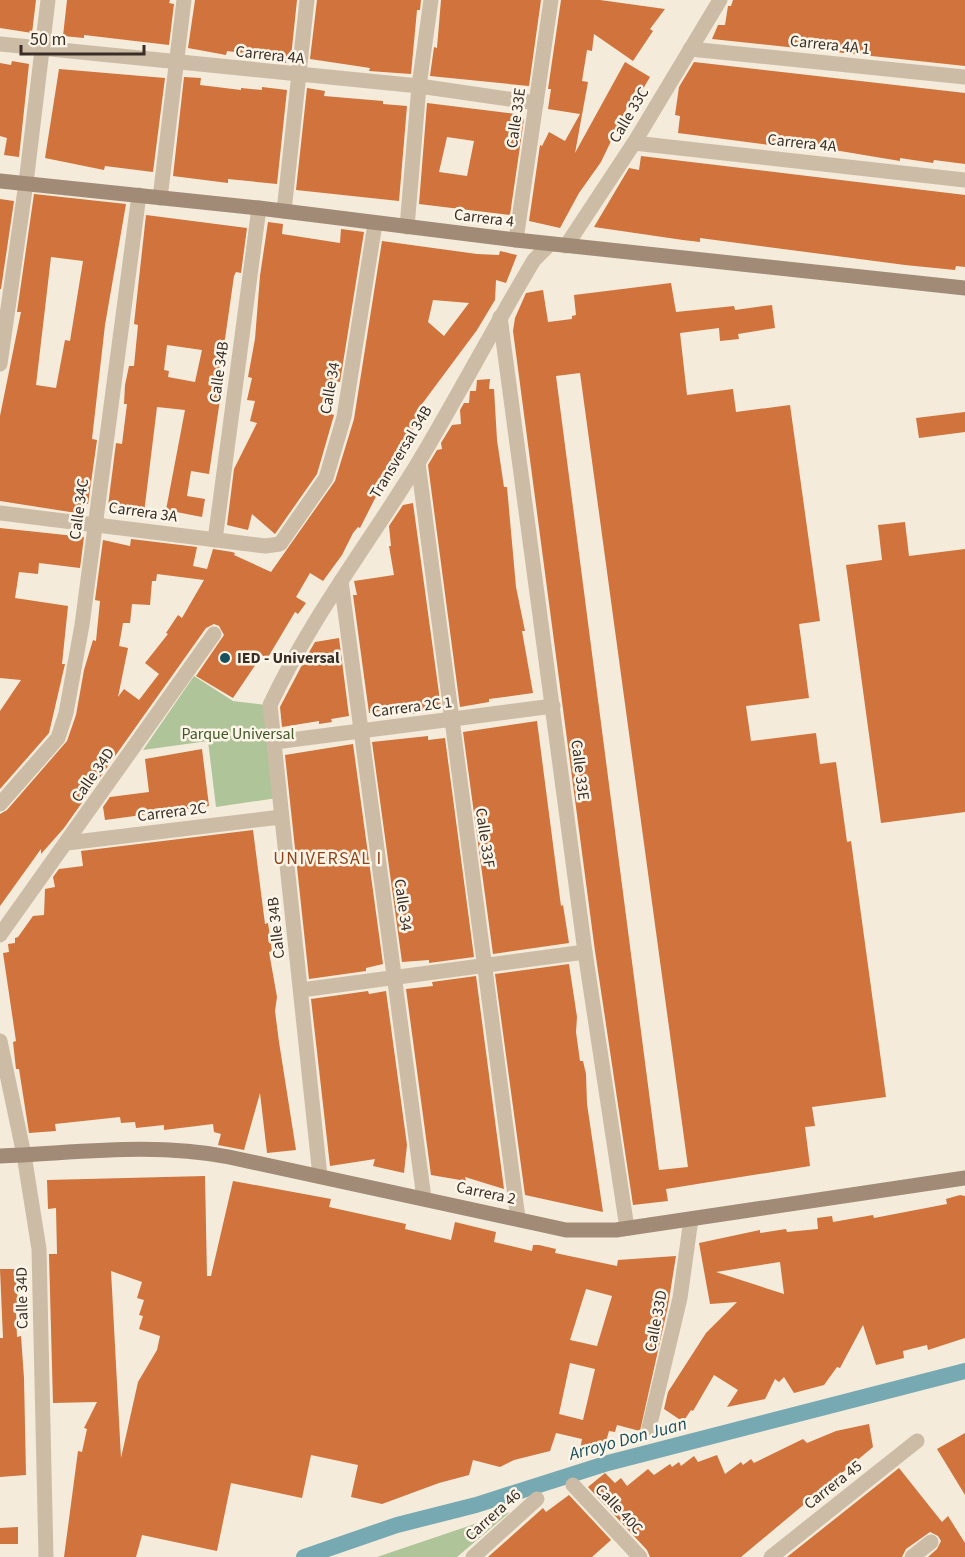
<svg xmlns="http://www.w3.org/2000/svg" width="965" height="1557" font-family="'Source Sans 3',sans-serif">
<style>
.green{fill:#b0c499}
.lines{fill:none;stroke-linecap:round;stroke-linejoin:round}
.canal{stroke:#77a9b3;stroke-width:16}
.building{fill:#d0733c;fill-rule:evenodd}
.street{stroke:#cdbca5;stroke-width:15}
.secondary{stroke:#a18b76;stroke-width:15}
.poi-dot{fill:#19505d;stroke:#fbf4e7;stroke-width:2}
.labels{text-anchor:middle;dominant-baseline:central;stroke-width:5;stroke-linejoin:round;paint-order:stroke}
.street-label{font-size:16px;fill:#382e27;stroke:#fbf4e7}
.poi-label{font-size:16px;font-weight:bold;fill:#382e27;stroke:#fbf4e7;text-anchor:start}
.park-label{font-size:16px;fill:#415828;stroke:#fbf4e7}
.neighbourhood-label{font-size:18px;letter-spacing:1.5px;fill:#8e4419;stroke:#fbf4e7}
.water-label{font-size:18px;font-style:italic;fill:#19505d;stroke:#fbf4e7}
</style>
<rect width="100%" height="100%" fill="#f4ebda"/>
<!-- green -->
<g class="green">
<polygon points="194,676 233,701 266,705 277,798 216,807 208,741 143,750"/>
<polygon points="510,1512 457,1557 377,1557"/>
</g>
<g class="lines">
<!-- canal -->
<polyline class="canal" points="304,1557 397,1525 476,1505 608,1463 965,1371"/>
</g>
<!-- building -->
<g class="building">
<polygon points="0,0 36,0 32,33 0,28"/>
<polygon points="67,0 170,0 169,3 174,4 169,45 84,35 84,38 63,36"/>
<polygon points="195,0 297,0 291,57 287,56 286,63 265,61 266,56 227,51 226,55 188,48"/>
<polygon points="317,0 421,0 420,10 417,10 411,74 369,71 370,68 310,59"/>
<polygon points="441,0 541,0 529,86 430,76 434,47 437,48"/>
<polygon points="561,0 600,0 665,9 650,29 653,31 633,61 594,34 592,51 587,50 582,81 588,82 575,153 625,62 650,77 640,94 635,91 601,162 579,193 560,228 529,221 540,145 542,146 549,132 565,141 580,114 548,109 551,89 548,89"/>
<polygon points="733,0 965,0 965,66 712,39 718,25 725,25 728,6 731,6"/>
<polygon points="12,61 29,64 19,157 4,155 7,138 0,136 0,63 11,65"/>
<polygon points="694,62 965,93 965,164 934,160 933,163 900,158 900,161 816,147 815,151 678,133 680,116 675,115 679,87"/>
<polygon points="59,69 165,78 153,172 105,166 104,170 45,158"/>
<polygon points="184,77 201,78 200,85 241,90 241,88 262,90 262,87 287,90 277,184 228,179 228,183 173,176"/>
<polygon points="307,88 325,91 324,96 383,101 383,104 407,106 399,201 296,190"/>
<path d="M427,103L516,114L524,119L510,215L419,204ZM447,137L474,141L467,176L439,172Z"/>
<polygon points="641,156 965,195 965,267 956,266 955,270 905,265 700,238 700,242 683,240 594,227 629,168 639,170"/>
<path d="M34,194L126,204L105,325L92,439L97,440L88,504L85,503L83,514L0,501V416L21,312H17ZM51,257L83,261L70,341L65,340L56,388L36,385Z"/>
<polygon points="0,199 14,201 1,289 0,289"/>
<path d="M146,215L247,228L241,273L236,272L234,276L223,353L215,385L222,386L209,474L191,471L187,496L205,499L202,517L166,510L185,410L157,407L144,513L108,506L116,443L122,444L127,404H124L125,385L129,366H134L138,325L134,324ZM167,345L202,350L195,382L168,377L169,371L164,370Z"/>
<polygon points="268,222 283,224 282,234 340,243 341,229 364,232 340,382 330,380 322,411 334,415 317,474 275,534 252,514 248,530 227,525 234,469 257,423 250,421 255,401 247,400 252,378 248,377 255,339 260,276"/>
<path d="M382,241L477,254L499,255L500,251L517,255L506,283L496,280L495,300L477,330L419,408L427,407L392,462L394,461L360,528L358,527L353,533L342,555L323,581L310,573L296,597L306,603L298,614L295,612L267,659L262,655L233,698L196,676L224,635L219,626L214,624L206,628L64,828L41,854V849L0,906V814L7,810L67,741L76,715L84,670L93,640L96,641L100,601L95,600L103,540L130,546L131,539L197,547L193,566L207,569L213,549L232,552L235,553L234,555L271,572L335,481L354,419ZM433,300L469,303L444,336L428,322ZM157,574L204,580L182,618L178,615L166,633L168,634L145,663L159,674L139,700L124,689L118,697L128,648L119,646L123,623H130L132,604L150,605L152,581H156Z"/>
<path d="M671,283L676,312L734,306L735,310L772,305L775,328L738,334L739,339L720,341L719,328L680,333L687,395L733,389L736,412L790,405L820,621L799,624L809,698L746,706L751,741L816,733L820,764L836,762L847,842L851,841L886,1097L812,1107L815,1126L805,1127L810,1166L666,1189L668,1201L633,1205L595,951L513,331L515,318L526,293L543,290L548,322L572,319V316L576,315L574,295ZM580,373L688,1167L659,1170L556,376Z"/>
<polygon points="490,379 489,389 494,389 497,440 504,487 507,487 516,587 525,631 522,631 533,693 489,699 489,702 460,707 428,465 437,450 442,449 441,443 452,425 461,424 460,410 464,403 469,403 470,391 476,391 477,380"/>
<polygon points="965,412 965,432 919,438 916,418"/>
<polygon points="413,503 441,708 412,714 411,711 399,713 398,708 369,713 353,595 357,595 354,581 394,575 389,546 391,546 389,526 403,505"/>
<polygon points="905,522 909,556 965,549 965,812 881,823 846,565 882,560 878,525"/>
<polygon points="0,528 84,537 80,568 39,563 38,574 19,572 15,598 68,606 62,664 65,664 49,733 0,789 0,711 21,680 0,678"/>
<polygon points="339,638 349,716 331,719 332,722 319,724 319,721 282,727 280,707 302,665 309,664 308,654 315,642"/>
<polygon points="537,721 561,906 563,905 569,943 493,954 463,732"/>
<polygon points="428,736 428,740 445,738 474,957 429,963 429,960 402,962 372,742"/>
<polygon points="353,744 383,964 366,968 366,971 309,979 285,755"/>
<polygon points="202,749 209,806 105,820 103,807 110,797 149,792 145,759"/>
<polygon points="253,830 265,924 268,923 272,951 269,952 277,997 275,1011 279,1042 296,1150 267,1153 260,1093 244,1150 218,1145 221,1134 214,1132 213,1124 164,1130 164,1125 136,1128 135,1122 121,1123 120,1117 55,1124 56,1131 29,1133 19,1069 16,1069 13,1042 16,1041 3,953 9,952 8,944 15,943 15,938 18,937 33,916 44,915 45,889 55,887 53,877 59,869 83,866 81,851"/>
<polygon points="569,964 577,1017 576,1032 580,1061 583,1061 586,1074 587,1104 603,1212 525,1195 495,974"/>
<polygon points="476,976 504,1189 465,1177 466,1181 431,1175 406,989 433,986 432,982"/>
<polygon points="368,991 369,994 386,991 407,1145 404,1173 373,1166 375,1159 330,1166 311,999"/>
<path d="M205,1176L207,1276H211L233,1181L331,1199L329,1207L406,1224L405,1229L451,1240L455,1222L496,1232L494,1242L532,1251L533,1245H539L556,1249L555,1253L617,1266L618,1260L676,1256L668,1306L640,1431L617,1425L615,1432L609,1431L605,1445L580,1450L582,1439L556,1433L550,1451L514,1460L500,1467L473,1460L469,1475L439,1483L382,1504L351,1497L358,1465L311,1455L302,1498L231,1483L217,1551L142,1535L136,1557H64L78,1451L82,1452L87,1429L84,1428L97,1402L53,1403L49,1254H57L56,1208L48,1209L47,1180ZM111,1271L142,1282L137,1298L144,1300L139,1315L143,1316L139,1329L160,1336L157,1350L138,1382L121,1458ZM586,1289L612,1296L597,1346L570,1340ZM570,1363L595,1369L583,1420L559,1414Z"/>
<path d="M960,1195L965,1196V1338L928,1350L927,1345L903,1351L904,1358L876,1365L863,1325L840,1368L837,1367L824,1385L794,1393L784,1377L779,1382L775,1379L765,1399L727,1407L738,1390L714,1375L693,1411L691,1410L685,1419H679L664,1409L668,1392L706,1333L737,1302L710,1304L699,1243L760,1230V1233L786,1229L787,1232L818,1229L817,1218L832,1216L833,1222L873,1215L874,1218L947,1204L946,1199ZM780,1262L784,1294L716,1272Z"/>
<polygon points="0,1269 15,1269 19,1311 16,1311 17,1337 21,1336 24,1378 26,1475 0,1477 0,1338 3,1338"/>
<polygon points="869,1424 873,1447 741,1557 650,1557 647,1550 588,1487 605,1473 615,1483 621,1478 627,1486 648,1469 654,1475 670,1464 672,1467 679,1462 681,1466 694,1456 698,1462 717,1455 725,1474 741,1462 743,1465 751,1459 754,1463 803,1439 807,1443 836,1431"/>
<polygon points="965,1433 965,1495 937,1449"/>
<polygon points="899,1468 942,1522 948,1516 965,1543 965,1557 928,1557 937,1549 941,1541 938,1536 930,1532 906,1549 902,1557 787,1557"/>
<polygon points="569,1495 611,1540 592,1557 488,1557 543,1508 546,1512"/>
<polygon points="18,1527 18,1544 0,1544 0,1528"/>
</g>
<g class="lines">
<!-- street -->
<g class="street">
<polyline points="0,44 419,86 536,103"/>
<polyline points="690,49 965,77"/>
<polyline points="634,143 965,180"/>
<polyline points="160,198 184,0"/>
<polyline points="284,211 307,0"/>
<polyline points="407,227 419,86 431,0"/>
<polyline points="516,240 551,0"/>
<polyline points="566,246 634,143 720,0"/>
<polyline points="500,317 585,952 627,1228"/>
<polyline points="0,364 26,183 48,0"/>
<polyline points="418,463 518,1218"/>
<polyline points="0,513 265,546 280,544 326,478 344,417 375,224"/>
<polyline points="215,540 259,208"/>
<polyline points="341,581 424,1198"/>
<polyline points="275,742 553,706"/>
<polyline points="0,804 58,738 66,713 82,625 139,195"/>
<polyline points="67,843 281,817"/>
<polyline points="0,935 214,634"/>
<polyline points="301,990 585,952"/>
<polyline points="0,1041 24,1155 39,1249 46,1557"/>
<path d="M320,1176L270,705C310,619 369,543 418,463C458,396 494,327 534,260L550,244"/>
<polyline points="649,1428 680,1298 691,1219"/>
<polyline points="573,1485 640,1557"/>
<polyline points="473,1557 537,1499"/>
<polyline points="771,1557 917,1441"/>
<polyline points="912,1557 931,1542"/>
</g>
<!-- secondary -->
<g class="secondary">
<polyline points="0,181 259,208 516,240 965,288"/>
<path d="M0,1156C77,1153 152,1142 229,1157L566,1230H616L965,1178"/>
</g>
</g>
<!-- markers -->
<circle class="poi-dot" cx="225" cy="658" r="6"/>
<g class="labels">
<!-- street labels -->
<g class="street-label">
<text transform="translate(830 45) rotate(6)">Carrera 4A 1</text>
<text transform="translate(270 55) rotate(6)">Carrera 4A</text>
<text transform="translate(629 115) rotate(-59)">Calle 33C</text>
<text transform="translate(516 118) rotate(-82)">Calle 33E</text>
<text transform="translate(802 143) rotate(6)">Carrera 4A</text>
<text transform="translate(484 218) rotate(7)">Carrera 4</text>
<text transform="translate(219 372) rotate(-82)">Calle 34B</text>
<text transform="translate(330 388) rotate(-80)">Calle 34</text>
<text transform="translate(401 452) rotate(-59)">Transversal 34B</text>
<text transform="translate(79 509) rotate(-82)">Calle 34C</text>
<text transform="translate(143 512) rotate(8)">Carrera 3A</text>
<text transform="translate(412 707) rotate(-7)">Carrera 2C 1</text>
<text transform="translate(580 770) rotate(83)">Calle 33E</text>
<text transform="translate(93 775) rotate(-55)">Calle 34D</text>
<text transform="translate(172 812) rotate(-7)">Carrera 2C</text>
<text transform="translate(485 838) rotate(82)">Calle 33F</text>
<text transform="translate(403 905) rotate(82)">Calle 34</text>
<text transform="translate(276 928) rotate(-96)">Calle 34B</text>
<text transform="translate(486 1193) rotate(12)">Carrera 2</text>
<text transform="translate(22 1298) rotate(-91)">Calle 34D</text>
<text transform="translate(656 1321) rotate(-79)">Calle 33D</text>
<text transform="translate(833 1485) rotate(-38)">Carrera 45</text>
<text transform="translate(619 1509) rotate(47)">Calle 40C</text>
<text transform="translate(493 1515) rotate(-42)">Carrera 46</text>
</g>
<!-- poi labels -->
<g class="poi-label">
<text x="237" y="658">IED - Universal</text>
</g>
<!-- park labels -->
<g class="park-label">
<text x="238" y="734">Parque Universal</text>
</g>
<!-- neighbourhood labels -->
<g class="neighbourhood-label">
<text x="328" y="858">UNIVERSAL I</text>
</g>
<!-- water labels -->
<g class="water-label">
<text transform="translate(628 1439) rotate(-15)">Arroyo Don Juan</text>
</g>
</g>
<!-- scale -->
<path d="M21 45v9h123v-9" fill="none" stroke="#382e27" stroke-width="3"/>
<text x="30" y="45" font-size="18" fill="#382e27" stroke="#fbf4e7" stroke-width="4.5" paint-order="stroke">50 m</text>
</svg>
